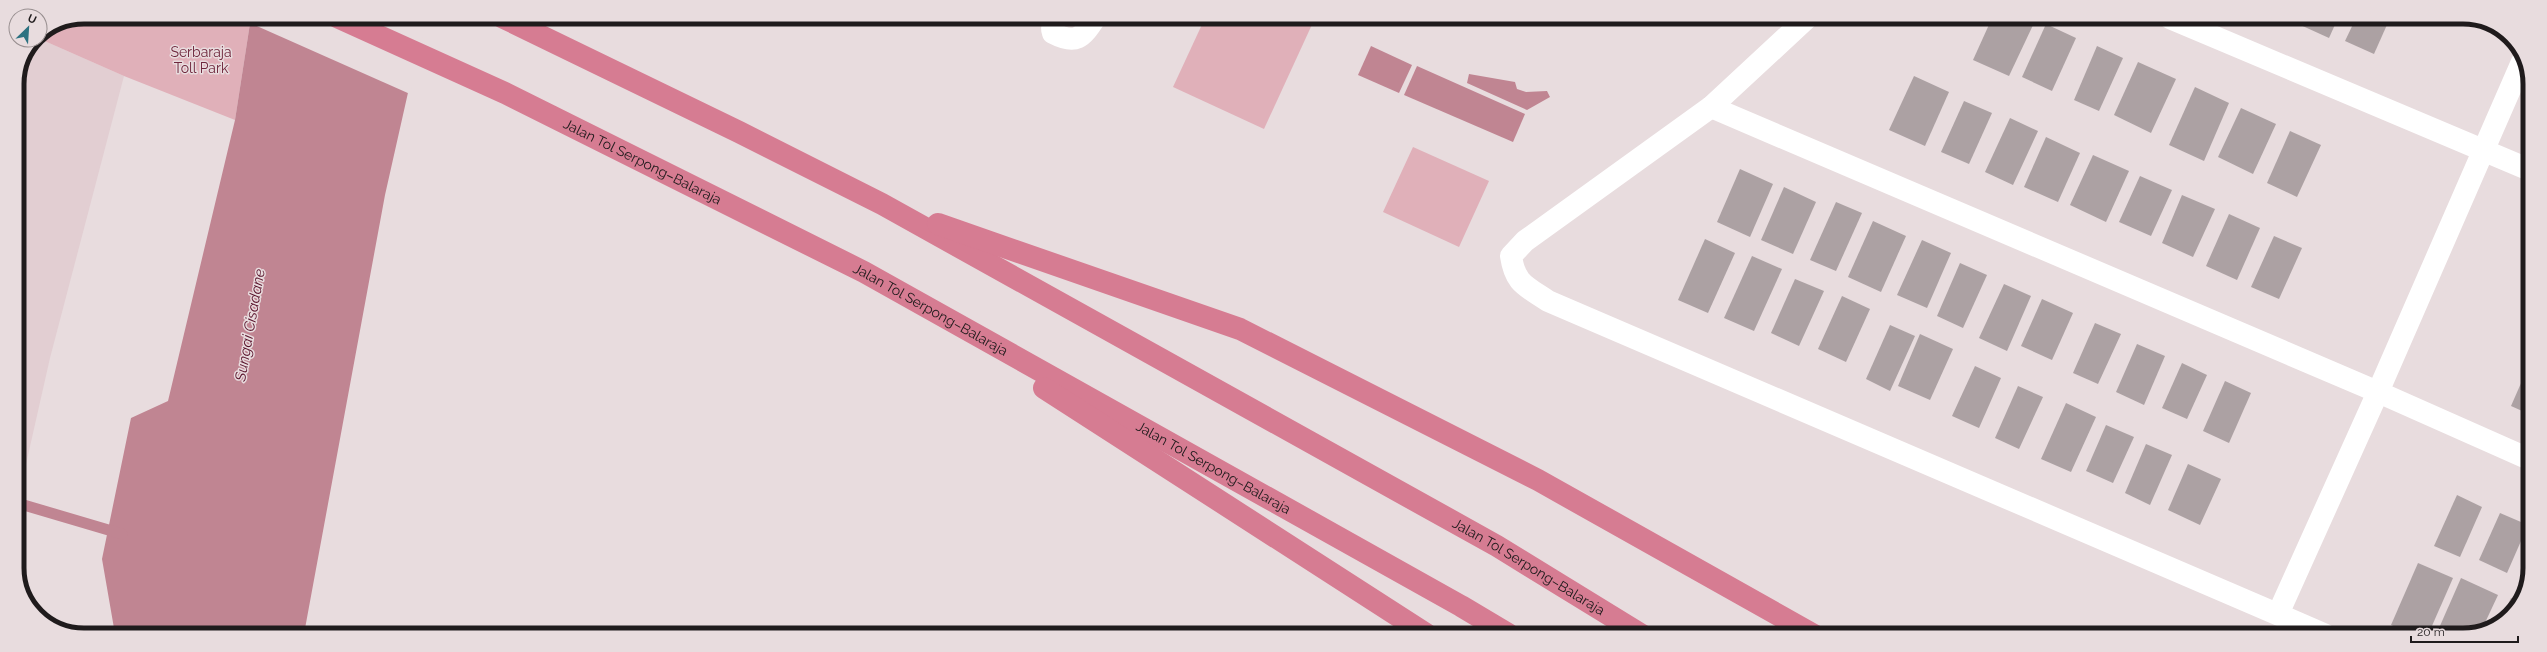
<svg xmlns="http://www.w3.org/2000/svg" width="2547" height="652" font-family="Raleway,sans-serif">
<style>
.built{fill:#e2ced2}
.green{fill:#e0b0b9}
.water{fill:#c08592}
.pier{fill:#e8dcde}
.lines{fill:none;stroke-linecap:round;stroke-linejoin:round}
.stream{stroke:#c08592;stroke-width:11}
.building{fill:#aca1a3}
.path{stroke:#908789;stroke-width:2.5;stroke-dasharray:4 2;stroke-linecap:butt}
.minor{stroke:#fff;stroke-width:22}
.motorway{stroke:#d67c92;stroke-width:22}
.labels{text-anchor:middle;dominant-baseline:central;stroke-width:3;stroke-linejoin:round;paint-order:stroke}
.park-label{font-size:14px;fill:#6f273d;stroke:#e8dcde}
.street-label{font-size:14px;fill:#1f1b1c;stroke:#e8dcde}
.water-label{font-size:15px;font-style:italic;fill:#58112a;stroke:#e8dcde}
.rim{fill:none;stroke:#1f1b1c;stroke-width:5}
</style>
<rect width="100%" height="100%" fill="#e8dcde"/>
<!-- built -->
<polygon class="built" points="40,39 124,76 50,358 17,504 17,84 22,58 35,40"/>
<!-- green -->
<g class="green">
<polygon points="84,17 251,17 235,120 124,76 40,39 40,35 59,22"/>
<polygon points="1205,18 1315,18 1264,129 1173,87"/>
<polygon points="1413,147 1489,181 1459,247 1383,212"/>
</g>
<!-- water -->
<g class="water">
<polygon points="251,17 425,17 385,195 304,634 115,634 102,559 131,418 168,401 235,120"/>
<polygon points="1371,46 1412,65 1399,93 1358,75"/>
<polygon points="1417,66 1525,114 1513,142 1404,95"/>
<polygon points="1469,74 1515,82 1517,89 1526,92 1547,91 1550,97 1527,110 1467,83"/>
</g>
<!-- pier -->
<polygon class="pier" points="249,17 427,17 410,94 248,22"/>
<g class="lines">
<!-- stream -->
<polyline class="stream" points="17,503 122,534"/>
</g>
<!-- building -->
<g class="building">
<polygon points="1992,18 2023,18 2034,23 2009,76 1973,60"/>
<polygon points="2299,18 2338,18 2329,38 2296,23"/>
<polygon points="2356,18 2390,18 2374,54 2345,41"/>
<polygon points="2046,24 2076,38 2052,91 2022,77"/>
<polygon points="2097,46 2123,58 2099,111 2074,100"/>
<polygon points="2138,62 2176,79 2151,133 2114,115"/>
<polygon points="1914,76 1949,92 1925,146 1889,130"/>
<polygon points="2195,87 2229,103 2204,161 2169,145"/>
<polygon points="1964,101 1992,113 1969,164 1941,152"/>
<polygon points="2241,108 2276,124 2253,174 2218,157"/>
<polygon points="2010,118 2038,131 2013,185 1985,172"/>
<polygon points="2290,131 2321,145 2297,197 2267,183"/>
<polygon points="2046,137 2080,153 2058,202 2024,187"/>
<polygon points="2093,155 2129,171 2106,222 2070,205"/>
<polygon points="1740,169 1773,184 1750,237 1717,222"/>
<polygon points="2140,176 2172,190 2151,236 2119,222"/>
<polygon points="1784,187 1816,202 1793,254 1761,240"/>
<polygon points="2182,195 2215,209 2193,257 2162,243"/>
<polygon points="1836,202 1862,213 1836,271 1810,260"/>
<polygon points="2229,214 2260,228 2237,280 2206,266"/>
<polygon points="1873,221 1906,236 1881,292 1848,277"/>
<polygon points="2274,236 2302,248 2279,299 2251,287"/>
<polygon points="1705,239 1735,253 1708,313 1678,300"/>
<polygon points="1922,240 1951,253 1927,308 1897,295"/>
<polygon points="1752,256 1782,269 1754,331 1724,318"/>
<polygon points="1960,263 1987,275 1963,328 1937,316"/>
<polygon points="1795,279 1824,291 1799,346 1771,333"/>
<polygon points="2004,284 2031,296 2007,351 1979,338"/>
<polygon points="1842,296 1870,309 1846,362 1818,349"/>
<polygon points="2042,299 2073,313 2052,360 2021,346"/>
<polygon points="2095,323 2121,334 2098,384 2073,373"/>
<polygon points="1890,325 1915,336 1890,391 1866,379"/>
<polygon points="1920,334 1953,349 1930,400 1898,386"/>
<polygon points="2137,344 2165,356 2144,405 2116,392"/>
<polygon points="2182,363 2207,375 2187,419 2162,408"/>
<polygon points="2529,365 2529,414 2511,406"/>
<polygon points="1975,366 2001,378 1979,428 1952,416"/>
<polygon points="2225,381 2251,393 2229,443 2203,431"/>
<polygon points="2018,386 2043,397 2019,449 1995,438"/>
<polygon points="2066,403 2096,417 2071,472 2041,459"/>
<polygon points="2106,425 2134,437 2113,483 2086,471"/>
<polygon points="2146,444 2172,455 2150,505 2125,493"/>
<polygon points="2188,464 2221,479 2200,525 2168,510"/>
<polygon points="2457,495 2482,507 2460,557 2434,546"/>
<polygon points="2500,513 2528,525 2507,573 2479,560"/>
<polygon points="2418,563 2453,578 2428,635 2414,635 2391,625"/>
<polygon points="2529,567 2529,581 2528,581 2523,579"/>
<polygon points="2461,578 2498,595 2483,627 2463,635 2436,635"/>
<polygon points="2511,598 2517,600 2507,618 2500,621"/>
<polygon points="2137,628 2152,635 2133,635"/>
</g>
<g class="lines">
<!-- path -->
<polyline class="path" points="44,32 44,39"/>
<!-- minor -->
<g class="minor">
<path d="M1056,18L1052,29L1053,33C1076,45 1082,38 1095,18"/>
<path d="M1807,18L1711,107L1525,241L1511,256C1515,284 1526,286 1548,301L2326,635"/>
<polyline points="2170,18 2530,170"/>
<polyline points="1711,107 2378,392 2529,459"/>
<polyline points="2278,614 2378,392 2522,62"/>
</g>
<!-- motorway -->
<g class="motorway">
<path id="s1" d="M337,17L505,93L864,272L1461,606L1508,634"/>
<path id="s2" d="M502,17L739,132L882,204L1497,546L1642,635"/>
<polyline points="938,224 1240,329 1538,480 1814,635"/>
<polyline points="1044,388 1426,634"/>
</g>
</g>
<g class="labels">
<!-- park labels -->
<g class="park-label">
<text x="201" y="52">Serbaraja<tspan x="201" dy="16">Toll Park</tspan></text>
</g>
<!-- street labels -->
<g class="street-label">
<text stroke="none"><textPath href="#s1" startOffset="338">Jalan Tol Serpong–Balaraja</textPath></text>
<text stroke="none"><textPath href="#s1" startOffset="662">Jalan Tol Serpong–Balaraja</textPath></text>
<text stroke="none"><textPath href="#s1" startOffset="986">Jalan Tol Serpong–Balaraja</textPath></text>
<text stroke="none"><textPath href="#s2" startOffset="1165">Jalan Tol Serpong–Balaraja</textPath></text>
</g>
<!-- water labels -->
<g class="water-label">
<text transform="translate(250 325) rotate(-80)">Sungai Cisadane</text>
</g>
</g>
<!-- crop -->
<path d="M0 0H2547V652H0ZM84 24H2463A60 60 0 0 1 2523 84V568A60 60 0 0 1 2463 628H84A60 60 0 0 1 24 568V84A60 60 0 0 1 84 24Z" fill="#e8dcde" fill-rule="evenodd"/>
<path class="rim" d="M84 24H2463A60 60 0 0 1 2523 84V568A60 60 0 0 1 2463 628H84A60 60 0 0 1 24 568V84A60 60 0 0 1 84 24Z"/>
<!-- north arrow -->
<g transform="translate(28 28) rotate(25)"><circle r="19" fill="#e8dcde" stroke="#988f90"/>
<path d="M0-3L7 15L0 10L-7 15Z" fill="#2d7281"/>
<text y="-6" font-size="11" font-weight="bold" text-anchor="middle" fill="#1f1b1c">U</text>
</g>
<!-- scale -->
<path d="M2411 636v6h107v-6" fill="none" stroke="#1f1b1c" stroke-width="2"/>
<text x="2417" y="636" font-size="12" fill="#1f1b1c" stroke="#e8dcde" stroke-width="3" paint-order="stroke">20 m</text>
</svg>
